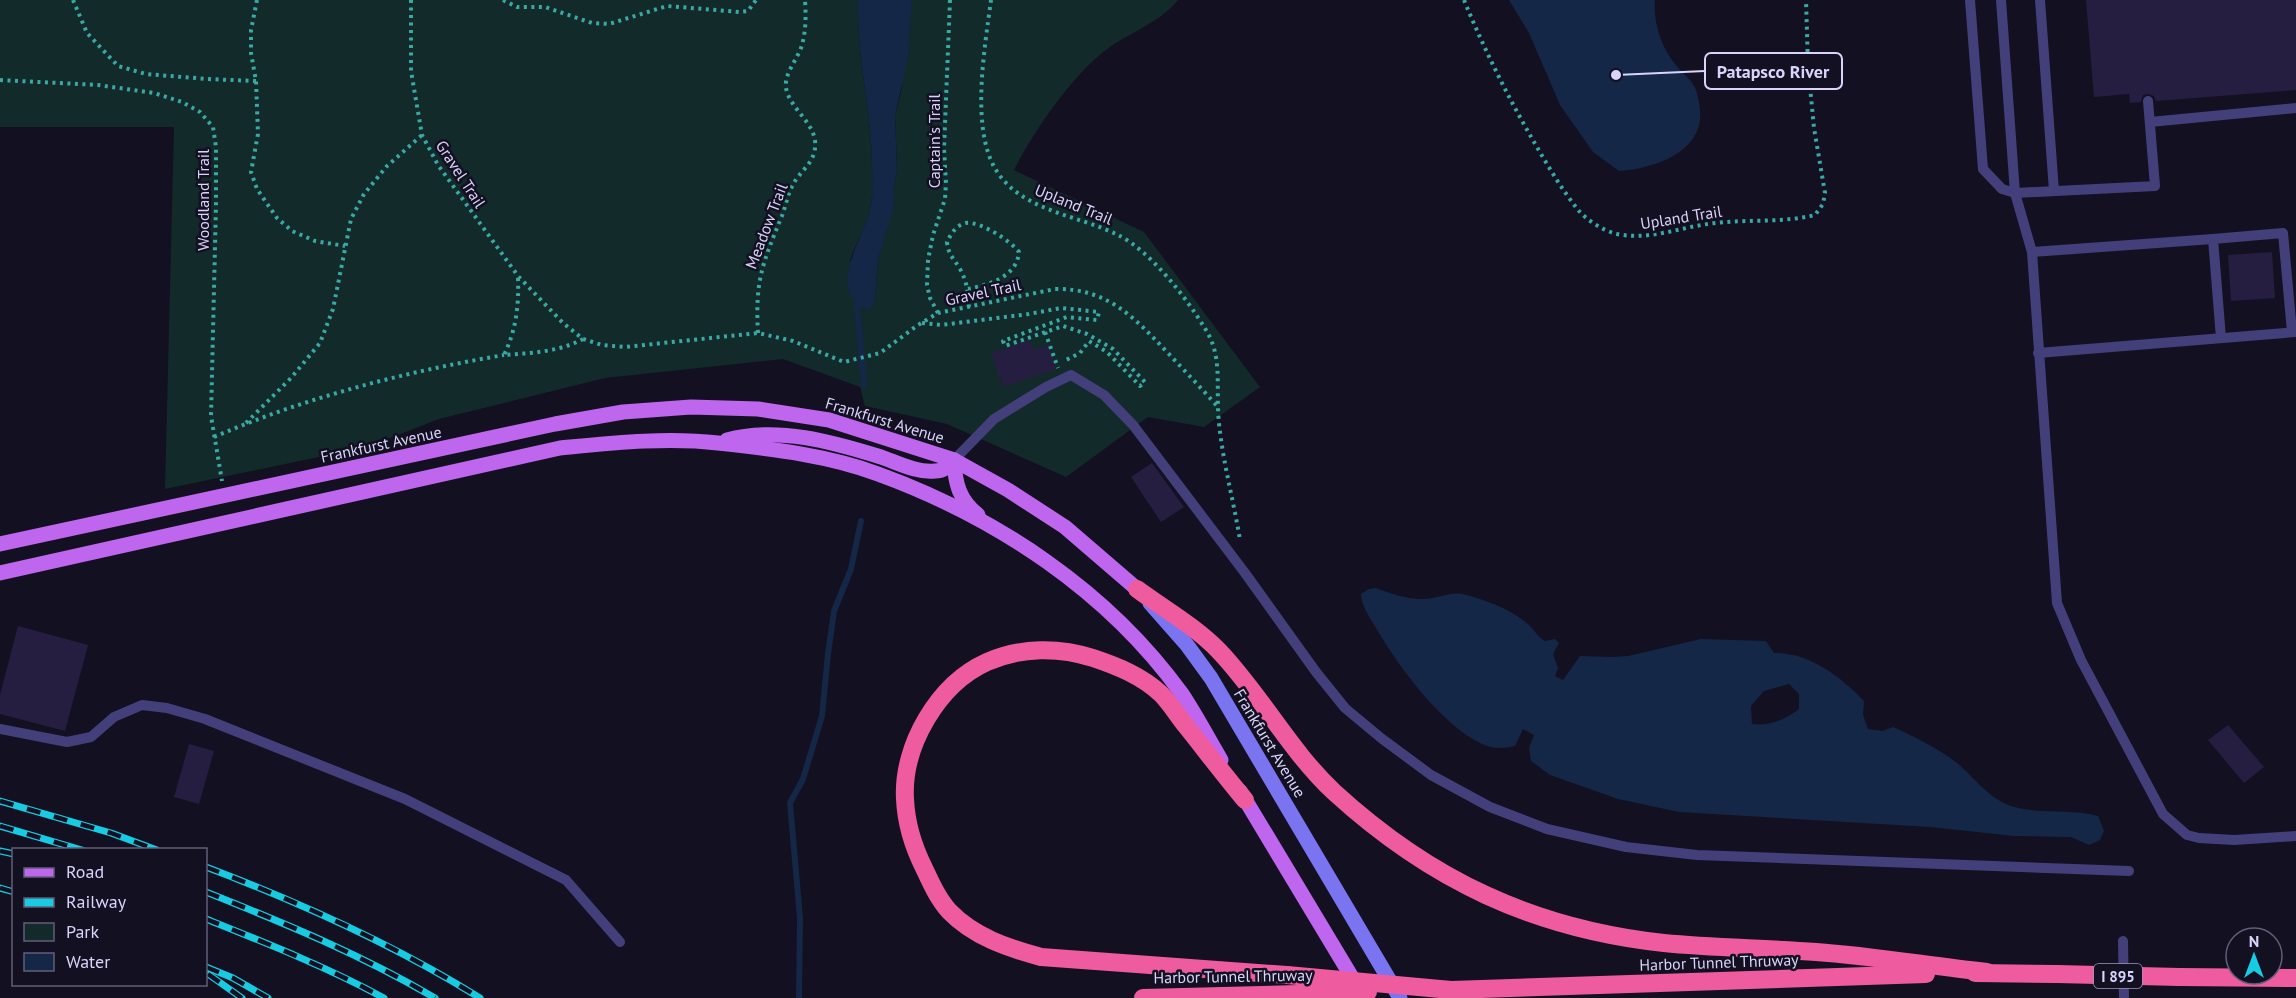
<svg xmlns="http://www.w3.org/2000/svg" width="2296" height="998" font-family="'PT Sans',sans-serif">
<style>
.green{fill:#132a2a}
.water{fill:#142746;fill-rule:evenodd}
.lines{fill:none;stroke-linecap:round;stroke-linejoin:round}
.stream{stroke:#142746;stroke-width:6}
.building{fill:#251e40}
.path{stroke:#3aa8a4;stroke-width:4;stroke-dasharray:3 4.5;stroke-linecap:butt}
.service{stroke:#433f7b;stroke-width:10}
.secondary{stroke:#7a74f1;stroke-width:15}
.primary{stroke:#bf66ef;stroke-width:15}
.motorway{stroke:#ee5b9f;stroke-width:18}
.rail-casing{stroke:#17cbe3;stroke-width:7}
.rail{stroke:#131021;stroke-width:4.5;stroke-dasharray:14;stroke-linecap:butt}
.motorway-bridge{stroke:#ee5b9f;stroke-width:18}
.labels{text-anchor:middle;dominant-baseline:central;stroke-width:5;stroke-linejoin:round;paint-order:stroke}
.shield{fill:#131021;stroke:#9e99ba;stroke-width:1.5}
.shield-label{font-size:15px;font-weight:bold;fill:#d9d4fb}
.street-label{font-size:16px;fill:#d9d4fb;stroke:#131021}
.leader{fill:none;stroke:#d9d4fb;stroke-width:2}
.callout-dot{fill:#d9d4fb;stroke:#131021;stroke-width:2}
.callout{fill:#131021;stroke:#d9d4fb;stroke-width:2}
.callout-label{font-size:18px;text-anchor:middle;font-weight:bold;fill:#d9d4fb}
</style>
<rect width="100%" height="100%" fill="#131021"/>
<!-- green -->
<path class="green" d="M0,0H858C856,60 874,118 872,178C872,188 873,200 870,210C866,228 855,244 850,261L875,300L878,260L893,205L894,186L897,171L895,115L901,92L912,0H1178C1160,22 1133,31 1110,47C1075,71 1033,132 1014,170L1144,232L1260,387L1204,427L1148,417L1066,477L947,424L865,406L860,387L783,359L605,378L439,419L367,447L165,489L174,127H0Z"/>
<!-- water -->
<g class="water">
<path d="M858,0H912L908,58L895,115L897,171L894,186V205L878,260L875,300L869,310C823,294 864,237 870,210C873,200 872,188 872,178C874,118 856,60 858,0Z"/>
<path d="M1509,0H1655C1653,22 1661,48 1676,65C1681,72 1690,78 1694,86C1697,90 1698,98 1699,103C1709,150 1657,168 1619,171L1593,152L1560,105L1529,33Z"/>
<path d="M1376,588C1391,594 1410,600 1426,599C1438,598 1451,592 1462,594C1484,599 1513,610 1529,625C1535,631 1538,637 1545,641L1555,639L1559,643L1553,654L1558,668L1555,676L1563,680L1580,656L1612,657L1628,656L1701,639L1766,641L1774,653C1809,652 1841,677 1864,701L1863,715L1868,729L1882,731L1893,727C1915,737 1938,748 1957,763C1975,778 1988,798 2011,806C2039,815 2071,808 2098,816L2104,831L2100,840L2089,845L2071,837L2014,836L1930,827L1679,812L1618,799L1550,775L1531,761L1529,748L1534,735L1523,729L1515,746C1504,749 1491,749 1480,743C1440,723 1398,666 1376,628C1370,618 1361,605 1361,594L1369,589ZM1789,684L1799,694V709C1784,720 1771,726 1752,724L1751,706L1764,691Z"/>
</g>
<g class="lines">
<!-- stream -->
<g class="stream">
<polyline points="859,297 857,305 864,386"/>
<polyline points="799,998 800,918 790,803 803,779 822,716 828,654 834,611 851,569 861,521"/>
</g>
</g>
<!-- building -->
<g class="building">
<polygon points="2086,0 2296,0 2296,90 2156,101 2154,96 2148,94 2143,95 2141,102 2130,103 2129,94 2094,97"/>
<polygon points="2272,252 2275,298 2231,301 2228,255"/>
<polygon points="1030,340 1033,350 1048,345 1056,369 1003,387 991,353"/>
<polygon points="1152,463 1184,507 1161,522 1131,477"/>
<polygon points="18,626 88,645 65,731 0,714 0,695"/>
<polygon points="2228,725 2264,767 2244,783 2208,740"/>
<polygon points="189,744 214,751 199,804 174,797"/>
</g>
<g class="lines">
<!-- path -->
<g class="path">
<polyline points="73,0 87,33 118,66 146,74 207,79 256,81"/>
<polyline points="257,0 251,30 251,53 256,81 258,134 251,172 257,189 277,218 292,231 315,241 345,246"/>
<path d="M411,0V71L422,135L438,165L518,276L563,323L583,339L602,345L625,347L758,333L793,341L844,362L880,353L918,325L938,313L1055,289C1107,288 1134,317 1167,352C1184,370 1201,388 1218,407"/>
<polyline points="503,0 517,7 545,7 592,23 609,24 667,6 739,12 748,11 756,0"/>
<path d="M991,0C985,47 970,128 996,170C1021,211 1078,215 1118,235C1149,250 1186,297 1204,327C1221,352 1217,377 1218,406C1218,419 1220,433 1222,446C1227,478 1235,509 1240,540"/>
<path d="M1464,0C1484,49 1508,97 1534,142C1548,166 1562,190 1579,211C1588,221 1604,231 1617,234C1652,241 1682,226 1716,223C1749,219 1783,223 1815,215L1823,204L1825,193L1814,128L1808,66L1806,0"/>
<polyline points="0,80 98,85 154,93 182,102 200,112 213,127 216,147 216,204 211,416 222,481"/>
<path d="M518,278C519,306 516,330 504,355C531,353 559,352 583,339"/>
<path d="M968,289C988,285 1017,277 1019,252C1011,241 980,221 966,223C956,225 951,234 947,242C948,254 954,259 960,269C967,281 968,293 969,307"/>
<polyline points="938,313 930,298 927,285 928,260 933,235 945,199 946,183 944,149 950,0"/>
<polyline points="922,323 941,325 1029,314 1061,308 1099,312 1097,320 1067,317 1003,341 1005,346 1063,326 1087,334 1113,349 1145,382 1140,386 1107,352 1089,341 1080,353 1066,360"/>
<polyline points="1045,332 1058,368"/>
<path d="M758,333C755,281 762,265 781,218C786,207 787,194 794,183C799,173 811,165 814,153C822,126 790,111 786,88C784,73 798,59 802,45C806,30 806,16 805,0"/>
<polyline points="246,423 291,378 320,343 333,309 351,219 364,194 387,166 422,135"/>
<path d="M214,437C307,397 404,372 504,355"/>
</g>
<!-- service -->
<g class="service">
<polyline points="1970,0 1983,169 2002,189 2015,193 2001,0"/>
<polyline points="2040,0 2054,191"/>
<polyline points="2148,101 2155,186 2015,193 2032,252 2057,603 2081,660 2163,814 2187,835 2199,838 2234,840 2296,836"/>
<polyline points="2150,122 2296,108"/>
<polyline points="2032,252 2213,239"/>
<polyline points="2221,338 2213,239 2283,233 2292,332"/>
<polyline points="2038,353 2296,332"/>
<polyline points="954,460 994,419 1046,387 1071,375 1104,395 1133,425 1245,573 1316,672 1345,708 1381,738 1431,775 1490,807 1547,829 1626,847 1697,855 2129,871"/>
<polyline points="0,729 67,742 91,737 114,717 142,705 167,708 205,719 405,799 566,880 620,942"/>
<polyline points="2123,941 2124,998"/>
</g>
<!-- secondary -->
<polyline class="secondary" points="1150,603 1187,645 1211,678 1400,998"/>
<!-- primary -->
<g class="primary">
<path d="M727,440C777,426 833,442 881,457C898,463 917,473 935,471C944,471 949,466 954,460"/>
<path d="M954,460C955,483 959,500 978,515"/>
<polyline points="0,544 555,424 623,412 691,407 758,409 829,420 954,460 1008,490 1065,527 1137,589"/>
<path d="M0,573L560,448C612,443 666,437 718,443C771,449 828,455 878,474C996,517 1108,591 1182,694C1196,715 1208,738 1221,760"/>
<polyline points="1240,791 1359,989"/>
</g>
<!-- motorway -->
<g class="motorway">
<path d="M1137,589C1164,609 1196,627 1219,651C1261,695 1290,751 1334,792C1430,880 1534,929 1664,943C1714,948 1765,948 1816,952C1873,956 1930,966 1987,972"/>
<path d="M1245,800C1225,776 1206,751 1186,726C1178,716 1170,703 1161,694C1142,676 1117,666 1093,658C1059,647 1021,647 987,662C938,684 902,746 905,799C906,822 914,848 924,868C931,883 938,899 949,911C974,937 1008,948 1041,957L1287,975"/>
<polyline points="1975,973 2057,974"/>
<polyline points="2179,977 2296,978"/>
<polyline points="1451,990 1926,974"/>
<polyline points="1143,998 1299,994"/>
</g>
<defs>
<g id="rail">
<polyline points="0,801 111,833 157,850"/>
<polyline points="0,826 82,850"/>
<polyline points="0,851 14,854"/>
<path d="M206,867C301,903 393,944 480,998"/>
<polyline points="0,888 14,892"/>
<path d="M206,892C284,923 362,955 435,998"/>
<path d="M206,919C266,943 327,967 384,998"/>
<polyline points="206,967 233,978 268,998"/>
<polyline points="208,974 242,998"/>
</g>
</defs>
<!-- rail casing -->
<use href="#rail" class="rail-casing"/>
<!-- rail -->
<use href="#rail" class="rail"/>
<!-- motorway-bridge -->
<g class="motorway-bridge">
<polyline points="2057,974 2179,977"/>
<polyline points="1287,975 1451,990"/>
<polyline points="1299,994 1368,992"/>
</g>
</g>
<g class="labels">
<!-- shield labels -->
<rect class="shield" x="2094" y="964" width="48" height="24" rx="4.5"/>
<g class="shield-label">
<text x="2118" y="976">I 895</text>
</g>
<!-- street labels -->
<g class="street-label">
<text transform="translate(934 141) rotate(-90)">Captain's Trail</text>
<text transform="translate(461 174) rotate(57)">Gravel Trail</text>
<text transform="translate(203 200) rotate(-90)">Woodland Trail</text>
<text transform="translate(1074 204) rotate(22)">Upland Trail</text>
<text transform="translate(1681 217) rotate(-9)">Upland Trail</text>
<text transform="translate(766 226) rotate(-69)">Meadow Trail</text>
<text transform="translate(983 292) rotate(-12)">Gravel Trail</text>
<text transform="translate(885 420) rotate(17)">Frankfurst Avenue</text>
<text transform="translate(381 444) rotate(-12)">Frankfurst Avenue</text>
<text transform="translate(1270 743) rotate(59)">Frankfurst Avenue</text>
<text transform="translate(1719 962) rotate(-2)">Harbor Tunnel Thruway</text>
<text transform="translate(1233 976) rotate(-1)">Harbor Tunnel Thruway</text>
</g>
</g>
<!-- callouts -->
<path class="leader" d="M1616 75L1705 71"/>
<circle class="callout-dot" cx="1616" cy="75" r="6"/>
<rect class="callout" x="1705" y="53" width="137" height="36" rx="6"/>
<g class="callout-label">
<text x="1773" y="78">Patapsco River</text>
</g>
<!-- legend -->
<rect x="12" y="848" width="195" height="138" fill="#131021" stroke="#625e78" stroke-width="1.5"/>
<rect x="24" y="868" width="30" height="9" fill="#bf66ef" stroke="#625e78" stroke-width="1.5"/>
<text x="66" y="878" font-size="18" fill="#d9d4fb">Road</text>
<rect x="24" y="898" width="30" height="9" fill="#17cbe3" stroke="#625e78" stroke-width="1.5"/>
<text x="66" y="908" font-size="18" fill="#d9d4fb">Railway</text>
<rect x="24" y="923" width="30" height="18" fill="#132a2a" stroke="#625e78" stroke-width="1.5"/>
<text x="66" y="938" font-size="18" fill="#d9d4fb">Park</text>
<rect x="24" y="953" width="30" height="18" fill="#142746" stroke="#625e78" stroke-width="1.5"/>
<text x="66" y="968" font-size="18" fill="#d9d4fb">Water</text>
<!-- north arrow -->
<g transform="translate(2254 956)"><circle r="28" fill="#131021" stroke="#625e78" stroke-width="1.5"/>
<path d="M0-4.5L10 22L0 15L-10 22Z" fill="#17cbe3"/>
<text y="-9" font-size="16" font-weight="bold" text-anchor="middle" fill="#d9d4fb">N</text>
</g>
</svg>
